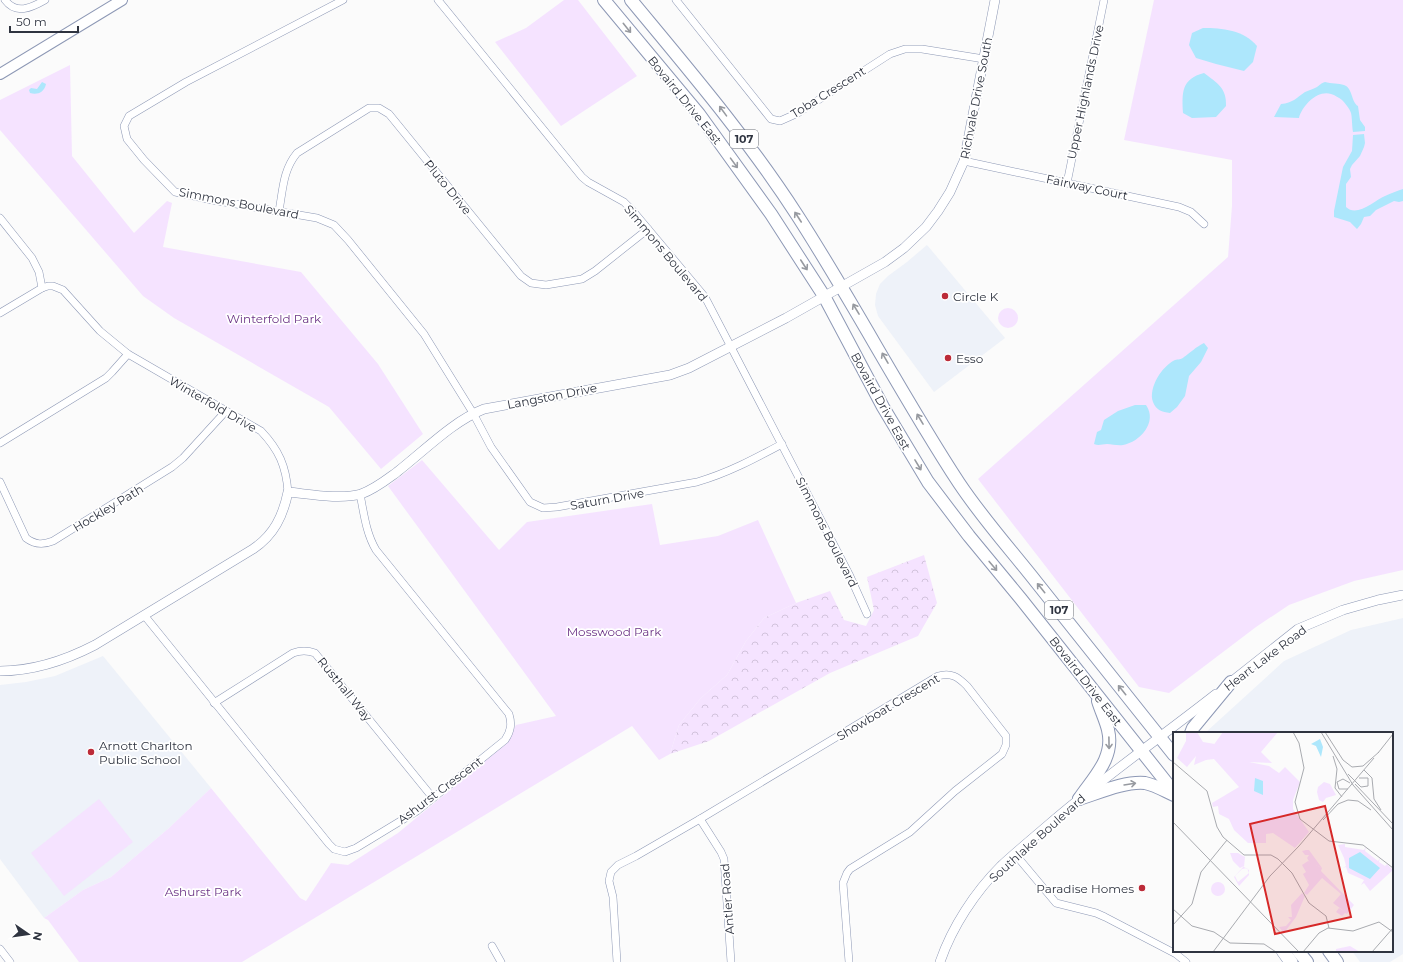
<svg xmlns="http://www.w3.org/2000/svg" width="1403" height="962" font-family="Montserrat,sans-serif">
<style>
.built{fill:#eef2f9}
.green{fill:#f5e3ff}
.forest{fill:url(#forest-crowns)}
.water{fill:#ade7fc}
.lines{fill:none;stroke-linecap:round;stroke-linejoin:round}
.minor-casing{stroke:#8d98b5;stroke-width:8}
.tertiary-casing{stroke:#8d98b5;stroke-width:10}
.secondary-casing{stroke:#8d98b5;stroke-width:12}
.primary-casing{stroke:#8d98b5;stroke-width:14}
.motorway-casing{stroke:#8d98b5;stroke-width:14}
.minor{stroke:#fff;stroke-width:7}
.tertiary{stroke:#fff;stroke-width:9}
.secondary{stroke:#fff;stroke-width:10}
.primary{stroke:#fff;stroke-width:12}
.motorway{stroke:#fff;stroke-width:13}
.oneway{stroke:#979aa0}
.poi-dot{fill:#bc2b38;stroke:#fff;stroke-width:1.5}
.labels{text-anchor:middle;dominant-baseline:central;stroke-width:3.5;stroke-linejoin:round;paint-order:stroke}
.shield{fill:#fff;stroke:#6d7179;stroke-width:1}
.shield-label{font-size:11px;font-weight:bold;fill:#2f3440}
.street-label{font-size:12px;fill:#2f3440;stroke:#fff}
.poi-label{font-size:12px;fill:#2f3440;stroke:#fff;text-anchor:start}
.park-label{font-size:12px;fill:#6d3587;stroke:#fff}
.inset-road{fill:none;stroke:#a9abb0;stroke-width:1}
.view{fill:#d62828;fill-opacity:0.15;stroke:#d62828;stroke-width:2}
.inset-edge{fill:none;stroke:#2f3440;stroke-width:2}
</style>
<defs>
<pattern id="forest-crowns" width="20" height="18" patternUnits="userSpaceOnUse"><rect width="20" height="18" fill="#f5e3ff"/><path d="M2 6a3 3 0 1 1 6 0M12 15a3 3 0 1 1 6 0" fill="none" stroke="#d2c3dc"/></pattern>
</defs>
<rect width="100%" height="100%" fill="#fbfbfb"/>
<!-- built -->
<g class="built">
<polygon points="927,245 1005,338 934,392 878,316 875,305 876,294 880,284 888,276 907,262"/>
<polygon points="1403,618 1403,954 1390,962 1360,962 1352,951 1392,951 1392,733 1205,733 1284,661 1351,630"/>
<polygon points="103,656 211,788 169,828 111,877 83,890 44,918 0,859 0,685 26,682 55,676"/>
</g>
<!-- green -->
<g class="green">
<polygon points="564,0 578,0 637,76 561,126 495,42 526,28"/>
<polygon points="1154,0 1403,0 1403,570 1354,581 1289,605 1256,627 1169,693 1139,687 978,479 1228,257 1232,206 1232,160 1124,140"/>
<polygon points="70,65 72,156 134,233 167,201 172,203 163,247 301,272 378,364 423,434 381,469 329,407 174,318 143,296 0,130 0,100"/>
<circle cx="1008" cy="318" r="10"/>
<polygon points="422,460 499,550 527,522 652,504 660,545 718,536 758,520 796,603 764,618 746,641 727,675 701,698 679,725 670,754 659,760 632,726 242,962 79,962 48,920 44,918 83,890 111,877 169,828 211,788 300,898 306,901 331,863 348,865 398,833 506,744 516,725 556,716 388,486"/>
<polygon points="99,799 133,842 64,896 31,853"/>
</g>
<!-- forest -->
<polygon class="forest" points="924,555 937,603 918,636 830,673 709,741 670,754 679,725 701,698 727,675 746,641 764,618 796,603 830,591 844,620 866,626 874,610 867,577"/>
<!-- water -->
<g class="water">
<path d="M1203,28C1222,28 1244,30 1257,46L1253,62L1244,71L1216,64L1196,58L1189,45L1192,33Z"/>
<path d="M1204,73C1217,83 1227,88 1226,106L1216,117L1192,118L1183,113C1182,93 1181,79 1204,73Z"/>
<path d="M42,82L46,84C44,93 37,95 30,93L29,90L31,88L37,89Z"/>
<path d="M1325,82C1331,84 1339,83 1344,85C1353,88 1351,102 1358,106L1360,120L1365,127V131L1353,132C1352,127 1352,116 1351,113C1350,109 1345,103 1342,100C1339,98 1335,95 1331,94C1317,90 1302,106 1299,118L1274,117L1281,104C1293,103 1296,98 1305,92C1309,90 1314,89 1317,87C1320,85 1321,83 1325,82Z"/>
<path d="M1364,134L1365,143L1364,147L1360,156L1352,165L1350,169L1351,177L1346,184V207C1357,218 1375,200 1385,196C1391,193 1397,191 1403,189V201L1399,202L1394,201L1376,210L1370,216L1364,217L1361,224L1357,229L1350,222L1334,217V211L1343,167L1352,151L1353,135Z"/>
<path d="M1204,343L1208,348L1201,362L1189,376L1185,396L1177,407L1170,413C1162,412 1156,410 1153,402C1148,388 1162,366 1175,360C1178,359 1181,360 1184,357C1191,352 1196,347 1204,343Z"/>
<path d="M1135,405H1146C1158,422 1140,442 1123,445C1118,446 1112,444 1107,444C1102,444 1099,446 1094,444L1097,432L1101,430L1104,420L1118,411Z"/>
</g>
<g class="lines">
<defs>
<g id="minor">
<path d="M5,0C16,15 31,8 45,0"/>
<path d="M343,0L186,82L129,116L124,126L127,139L144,160L175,192L212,200L317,218L334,225L348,240L424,334L473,413L491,447L530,502L543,508L557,507L697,482C728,473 754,459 782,444"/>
<polyline points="438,0 582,177 588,182 624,202 633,211 705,297 849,574 867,614"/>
<polyline points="676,0 771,119 780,121 798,113 890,54 905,49 922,49 984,59"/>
<polyline points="964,161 1179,207 1191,212 1204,224"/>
<polyline points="1067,183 1104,0"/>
<path d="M279,211C283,189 283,170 297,153L369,108H379L389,114L521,276L531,283L546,285L582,279L595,271L648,229"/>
<polyline points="0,218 32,258 39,272 42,288"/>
<path d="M0,313L42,288L48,286H53L63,290L100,331L128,354L261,431C279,450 286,466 288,492"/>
<polyline points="0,443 106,378 112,372 128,354"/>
<path d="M0,482L26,538C35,545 43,545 53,541L172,467L183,458L226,411"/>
<path d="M144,615L329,844L334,849L345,852L356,848L417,811L505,740C511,731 512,724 509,714L376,550C366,533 364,514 360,494"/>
<path d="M214,703L293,653C301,650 307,650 315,653L433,798"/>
<polyline points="700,819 721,852 724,859 731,962"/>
<polyline points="1015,854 1056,903 1096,913 1105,917 1176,954 1186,962"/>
<polyline points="492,946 501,962"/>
<polyline points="0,949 10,962"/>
<path d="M617,962L613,897L609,881L611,872L618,865L636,856L700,819L938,676C951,672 958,677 967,686L1006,736V745L1002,754L955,791L910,832L850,869L847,873L843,883L849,962"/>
</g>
<g id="tertiary">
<path d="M0,671C33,671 66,660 95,645L253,549C274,535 283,516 288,492C309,494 340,500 361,494C375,489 386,480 397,472C424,451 453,421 484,409L670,375L689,368L786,318L885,262L904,248L926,227L938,211L950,192L964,161L995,0"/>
<polyline points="1226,686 1298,629 1343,610 1378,600 1403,595"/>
<path d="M940,962C952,927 975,892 1001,866C1016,852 1032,839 1047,826C1101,779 1160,738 1216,694"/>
</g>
<polyline id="secondary" points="0,74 122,0"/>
<g id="primary">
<polyline points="604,0 699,114 771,214 824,296 883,407 928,482 969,536 1021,599 1174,792"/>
<path d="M631,0C689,70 748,139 797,215C854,303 902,396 959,483C983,519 1011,550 1037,583C1083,640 1128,698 1174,755"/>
<polyline points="1191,733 1193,728 1231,682"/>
<path d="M1079,799C1093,778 1115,758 1108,730C1106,721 1101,711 1098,701"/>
<path d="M1079,799C1098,793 1125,781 1145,783C1155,785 1165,791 1174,795"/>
<polyline points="1298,951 1307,962"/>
<polyline points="1329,951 1337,962"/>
</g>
<polyline id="motorway" points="1283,951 1291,962"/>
</defs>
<!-- minor casing -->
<use href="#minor" class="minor-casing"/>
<!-- tertiary casing -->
<use href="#tertiary" class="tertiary-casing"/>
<!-- secondary casing -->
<use href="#secondary" class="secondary-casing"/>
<!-- primary casing -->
<use href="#primary" class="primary-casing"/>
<!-- motorway casing -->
<use href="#motorway" class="motorway-casing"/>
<!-- minor -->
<use href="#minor" class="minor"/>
<!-- tertiary -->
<use href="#tertiary" class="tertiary"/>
<!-- secondary -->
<use href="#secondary" class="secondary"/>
<!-- primary -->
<use href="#primary" class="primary"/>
<!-- motorway -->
<use href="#motorway" class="motorway"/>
</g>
<!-- one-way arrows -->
<defs><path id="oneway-shaft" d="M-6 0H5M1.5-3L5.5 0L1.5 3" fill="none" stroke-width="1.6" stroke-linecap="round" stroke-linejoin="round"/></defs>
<g class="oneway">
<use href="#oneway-shaft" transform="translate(627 28) rotate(51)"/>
<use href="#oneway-shaft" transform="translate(723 111) rotate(-126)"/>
<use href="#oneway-shaft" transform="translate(734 163) rotate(54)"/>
<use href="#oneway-shaft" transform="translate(798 217) rotate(-123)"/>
<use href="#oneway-shaft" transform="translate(804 265) rotate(57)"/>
<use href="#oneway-shaft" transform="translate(856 309) rotate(-121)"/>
<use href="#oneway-shaft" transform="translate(885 358) rotate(-120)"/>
<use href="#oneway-shaft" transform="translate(920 419) rotate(-121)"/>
<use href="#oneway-shaft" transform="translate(918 465) rotate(59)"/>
<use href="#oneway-shaft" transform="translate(993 566) rotate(50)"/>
<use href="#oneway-shaft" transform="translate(1041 588) rotate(-129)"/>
<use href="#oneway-shaft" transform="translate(1122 690) rotate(-129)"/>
<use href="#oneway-shaft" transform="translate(1109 743) rotate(89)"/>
<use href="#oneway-shaft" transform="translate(1130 784) rotate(-9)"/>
</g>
<!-- markers -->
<g class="poi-dot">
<circle cx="945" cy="296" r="4"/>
<circle cx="948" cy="358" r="4"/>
<circle cx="91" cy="752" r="4"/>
<circle cx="1142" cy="888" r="4"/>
</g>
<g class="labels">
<!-- shield labels -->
<g class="shield">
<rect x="730" y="130" width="28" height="18" rx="3"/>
<rect x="1045" y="601" width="28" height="18" rx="3"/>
</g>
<g class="shield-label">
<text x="744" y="139">107</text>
<text x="1059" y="610">107</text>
</g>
<!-- street labels -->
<g class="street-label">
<text transform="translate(828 92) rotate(-32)">Toba Crescent</text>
<text transform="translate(1085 92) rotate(-78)">Upper Highlands Drive</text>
<text transform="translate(976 98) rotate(-79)">Richvale Drive South</text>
<text transform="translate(685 100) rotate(51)">Bovaird Drive East</text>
<text transform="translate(448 187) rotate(51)">Pluto Drive</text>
<text transform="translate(1087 187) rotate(12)">Fairway Court</text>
<text transform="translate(239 203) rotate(11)">Simmons Boulevard</text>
<text transform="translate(666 253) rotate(50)">Simmons Boulevard</text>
<text transform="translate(552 396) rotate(-11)">Langston Drive</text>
<text transform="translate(881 401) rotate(61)">Bovaird Drive East</text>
<text transform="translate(213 404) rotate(30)">Winterfold Drive</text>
<text transform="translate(607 499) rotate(-10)">Saturn Drive</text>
<text transform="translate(108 508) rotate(-31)">Hockley Path</text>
<text transform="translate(827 532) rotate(63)">Simmons Boulevard</text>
<text transform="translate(1265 658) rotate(-37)">Heart Lake Road</text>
<text transform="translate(1086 681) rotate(52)">Bovaird Drive East</text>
<text transform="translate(345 689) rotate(51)">Rusthall Way</text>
<text transform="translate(888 707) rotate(-31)">Showboat Crescent</text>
<text transform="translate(440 790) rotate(-37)">Ashurst Crescent</text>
<text transform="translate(1037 838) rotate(-42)">Southlake Boulevard</text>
<text transform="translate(727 899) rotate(-94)">Antler Road</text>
</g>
<!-- poi labels -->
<g class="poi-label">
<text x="953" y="296">Circle K</text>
<text x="956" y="358">Esso</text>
<text x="99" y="745">Arnott Charlton<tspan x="99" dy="14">Public School</tspan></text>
<text x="1134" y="888" text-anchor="end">Paradise Homes</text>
</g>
<!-- park labels -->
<g class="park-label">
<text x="274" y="318">Winterfold Park</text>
<text x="614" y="631">Mosswood Park</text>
<text x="203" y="891">Ashurst Park</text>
</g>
</g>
<!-- overview -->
<g transform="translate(1173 732)">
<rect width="220" height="220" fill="#fbfbfb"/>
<path d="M50,0H105L88,20L99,31L76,30L96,34L106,41L112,35L127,50L120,68V77L136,100L122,116L100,101L93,102V111H75L61,98L56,87L46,82L45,74L40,75L39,71L66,55L41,27L33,28L32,25ZM172,112V115L191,118L193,115L192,119L205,129L207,126L206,130L212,134L214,132L220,138L197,159L191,151L188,153L191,148L175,141L173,135L170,136L173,134L171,126L165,113ZM57,121H65L72,125L71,135L76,138V143L66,154L61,145L71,134L67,136L60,129ZM69,137L74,136L76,141L65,150L62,144ZM135,129L149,136L148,139L181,173L174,182L172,181L169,184L163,180L166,176L171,179L160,171L168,162L149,146L134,163L131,161L136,153L130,142L133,140L129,133ZM38 157a7 7 0 1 1 14 0a7 7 0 1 1-14 0ZM129,161L132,164L123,185L111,201L106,195L113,194L118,188L115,185H119L118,173ZM177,214L187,220H163V217Z" fill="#f5e3ff" fill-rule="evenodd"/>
<path d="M13,0H24L30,10L42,12L33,28L21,33L23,24L14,35L4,26L13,9ZM133,118H136L149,136L137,131L134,126L136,123H132L129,119Z" fill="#f5e3ff"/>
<path d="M151,50L157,52L163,63L153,66L150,70L146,68L144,60L145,55Z" fill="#f5e3ff"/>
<path d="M147,7L150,15L148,25L143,14L138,12ZM82,46L90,49V63L81,59ZM187,120L207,136L197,147L176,136V126Z" fill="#ade7fc"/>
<path class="inset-road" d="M120,0L126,11L131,36L122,70L127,87L156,109L190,113L220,136M148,0L180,53L220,98M152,0L170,28L179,35L190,34L206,20M205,21L220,2M160,24L164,37L162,56L169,65M0,30L34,59L44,95L50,105L71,123H98L105,127L119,141L136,171L153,184L156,196M191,38L199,46L201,67L208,78M175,42L188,55L195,54V46H186M182,52L220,92M175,57H166L164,50L170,47L177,51M150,88L165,72L175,68L185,69L198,78M0,90L126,220M0,177L19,194L41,200L57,211L91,212L103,220M0,193L19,172L28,140L54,108M40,220L97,144L126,114L201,26M130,220L146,201L155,196L180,199L206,190L220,200M199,220L220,196"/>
<path class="view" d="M152,74L178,185L102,202L77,92Z"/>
<rect width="220" height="220" class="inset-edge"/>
</g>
<!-- north arrow -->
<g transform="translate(28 934) rotate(103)" stroke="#ffffff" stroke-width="3" paint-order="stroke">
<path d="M0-3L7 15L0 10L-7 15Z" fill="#2f3440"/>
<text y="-6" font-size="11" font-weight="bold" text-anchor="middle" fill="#2f3440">N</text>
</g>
<!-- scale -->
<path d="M10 26v6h68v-6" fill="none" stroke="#2f3440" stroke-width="2"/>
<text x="16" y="26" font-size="12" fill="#2f3440" stroke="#ffffff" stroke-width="3" paint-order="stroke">50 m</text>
</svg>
